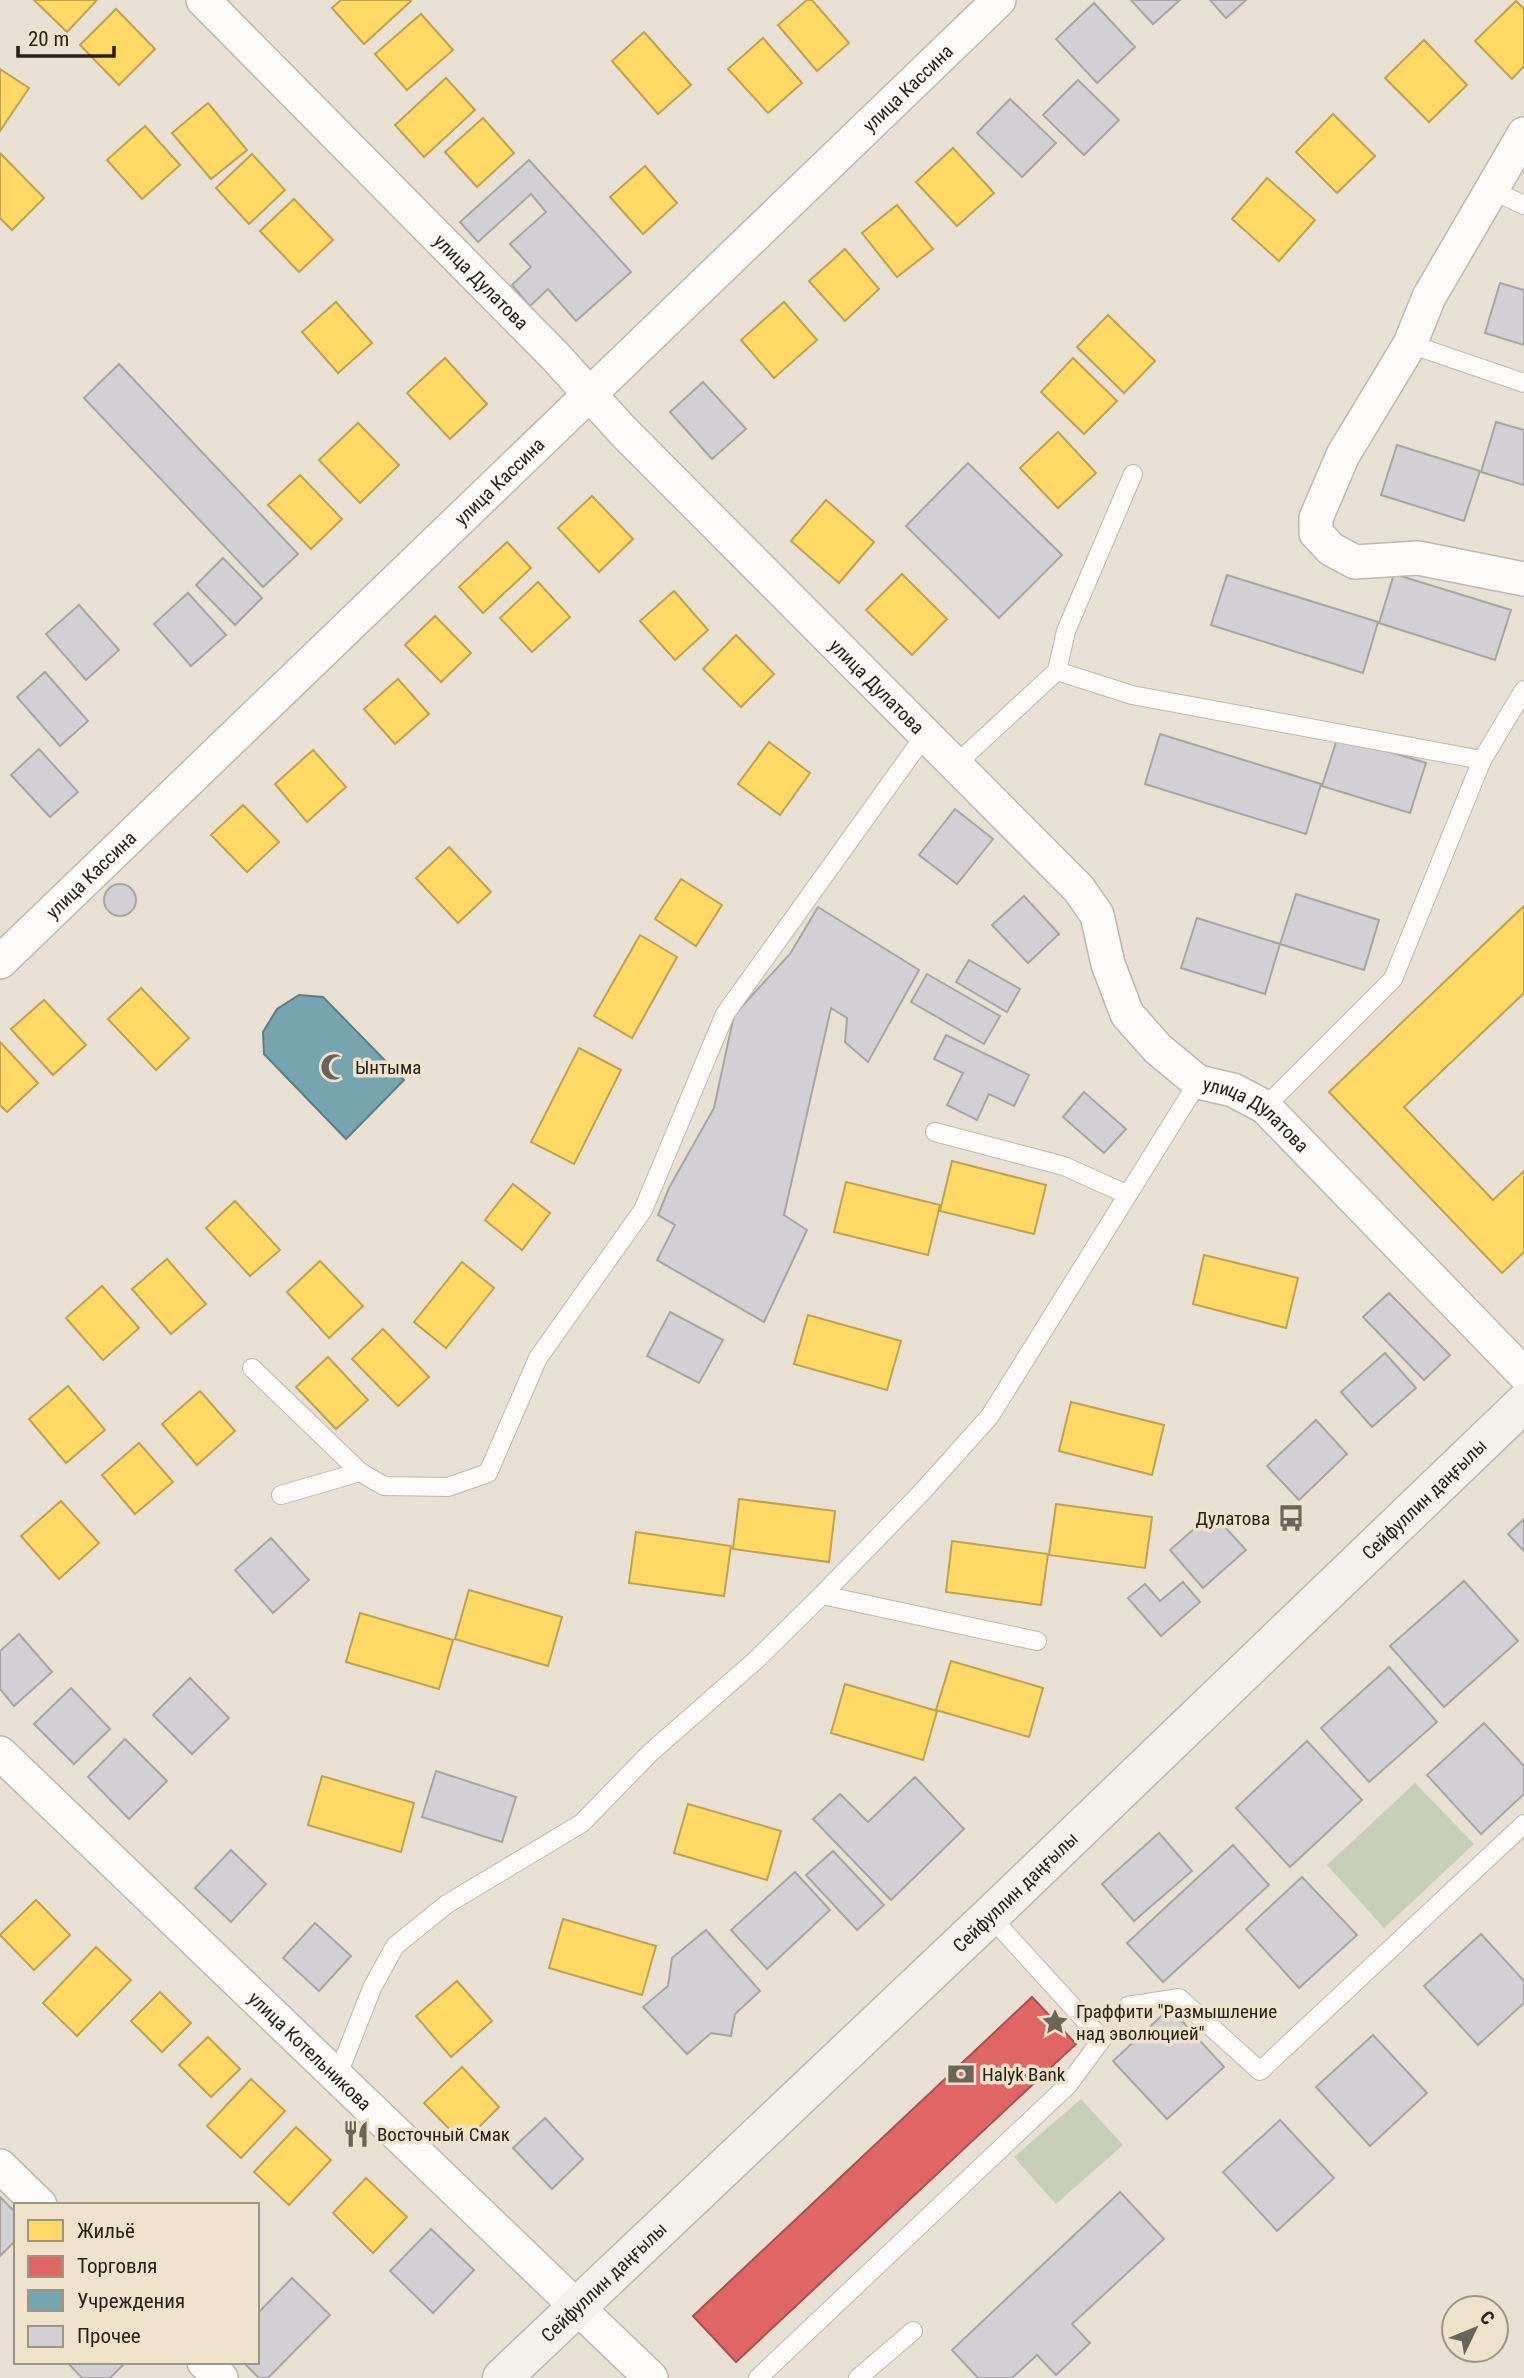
<svg xmlns="http://www.w3.org/2000/svg" width="1524" height="2378" font-family="'Roboto Condensed',sans-serif">
<style>
.green{fill:#c6ceb8}
.homes{fill:#ffd966;stroke:#bea24f;stroke-width:2}
.shops{fill:#e06666;stroke:#a8514f;stroke-width:2}
.public{fill:#76a5af;stroke:#5e7d82;stroke-width:2}
.building{fill:#d2d0d4;stroke:#a7a5a3;stroke-width:2}
.lines{fill:none;stroke-linecap:round;stroke-linejoin:round}
.service-casing{stroke:#bdb8ae;stroke-width:20}
.minor-casing{stroke:#bdb8ae;stroke-width:36}
.secondary-casing{stroke:#bdb8ae;stroke-width:41}
.service{stroke:#fbfaf8;stroke-width:18}
.minor{stroke:#fbfaf8;stroke-width:33}
.secondary{stroke:#f4f0ec;stroke-width:38}
.labels{text-anchor:middle;dominant-baseline:central;stroke-width:7;stroke-linejoin:round;paint-order:stroke}
.street-label{font-size:19px;fill:#262119;stroke:#efe2cb}
.poi-label{font-size:19px;fill:#262119;stroke:#efe2cb;text-anchor:start}
</style>
<rect width="100%" height="100%" fill="#e7e0d3"/>
<!-- green -->
<g class="green">
<polygon points="1415,1783 1474,1844 1384,1928 1327,1865"/>
<polygon points="1081,2099 1123,2145 1056,2204 1014,2157"/>
</g>
<!-- homes -->
<g class="homes">
<polygon points="34,0 97,0 67,32"/>
<polygon points="341,0 410,0 411,1 364,44 332,8"/>
<polygon points="807,0 812,0 849,43 817,71 778,25"/>
<polygon points="1516,1 1524,9 1524,66 1512,79 1475,41"/>
<polygon points="116,9 155,49 119,85 80,45"/>
<polygon points="421,14 453,50 407,90 375,54"/>
<polygon points="644,32 691,85 658,114 612,61"/>
<polygon points="763,38 802,83 768,113 728,69"/>
<polygon points="1424,40 1467,85 1429,122 1385,78"/>
<polygon points="0,69 29,88 0,131"/>
<polygon points="446,78 475,110 424,157 395,125"/>
<polygon points="208,103 247,150 211,179 172,133"/>
<polygon points="1333,114 1375,156 1337,193 1296,152"/>
<polygon points="483,118 514,153 477,187 445,152"/>
<polygon points="145,126 180,165 142,199 107,160"/>
<polygon points="953,148 994,193 957,226 916,182"/>
<polygon points="0,153 44,198 12,230 0,218"/>
<polygon points="252,154 285,190 249,224 216,188"/>
<polygon points="645,166 677,203 643,234 610,197"/>
<polygon points="1267,178 1315,220 1279,261 1232,219"/>
<polygon points="294,199 333,240 299,272 260,231"/>
<polygon points="897,205 933,249 897,277 862,233"/>
<polygon points="845,249 879,289 845,321 809,281"/>
<polygon points="336,302 372,343 338,373 302,332"/>
<polygon points="784,302 817,340 774,378 741,340"/>
<polygon points="1108,315 1155,361 1124,393 1077,347"/>
<polygon points="445,358 487,404 450,439 407,393"/>
<polygon points="1073,358 1117,401 1084,434 1041,392"/>
<polygon points="358,423 399,465 360,503 319,460"/>
<polygon points="1058,432 1096,473 1058,508 1020,468"/>
<polygon points="300,475 342,519 311,549 268,505"/>
<polygon points="592,496 633,539 599,572 558,528"/>
<polygon points="826,500 874,542 839,583 791,541"/>
<polygon points="507,542 531,568 483,613 459,587"/>
<polygon points="902,574 947,619 912,655 866,610"/>
<polygon points="538,582 570,617 532,652 500,618"/>
<polygon points="674,591 708,630 675,660 640,621"/>
<polygon points="435,616 471,653 441,682 405,645"/>
<polygon points="736,635 774,674 741,707 703,669"/>
<polygon points="398,679 429,714 395,744 364,709"/>
<polygon points="769,742 810,773 780,815 738,784"/>
<polygon points="313,750 346,787 307,822 275,784"/>
<polygon points="243,805 279,842 247,872 211,835"/>
<polygon points="449,847 491,892 458,923 416,878"/>
<polygon points="681,879 722,905 696,946 655,919"/>
<polygon points="1524,906 1524,993 1404,1107 1493,1200 1524,1171 1524,1252 1502,1273 1329,1092"/>
<polygon points="640,935 677,957 632,1038 594,1016"/>
<polygon points="141,988 189,1038 156,1070 108,1019"/>
<polygon points="44,1000 86,1045 53,1075 11,1029"/>
<polygon points="0,1042 38,1083 7,1112 0,1105"/>
<polygon points="579,1048 621,1070 574,1164 531,1142"/>
<polygon points="952,1161 1046,1185 1034,1234 940,1211"/>
<polygon points="846,1182 940,1205 928,1255 834,1232"/>
<polygon points="513,1184 550,1213 522,1250 485,1220"/>
<polygon points="235,1201 280,1250 250,1276 206,1228"/>
<polygon points="1204,1255 1298,1278 1286,1328 1193,1304"/>
<polygon points="167,1259 206,1304 171,1334 132,1289"/>
<polygon points="320,1261 363,1306 329,1338 287,1292"/>
<polygon points="462,1262 494,1288 446,1348 414,1322"/>
<polygon points="102,1286 139,1328 103,1360 66,1318"/>
<polygon points="808,1315 901,1341 887,1390 794,1364"/>
<polygon points="383,1329 429,1377 398,1406 352,1359"/>
<polygon points="328,1357 368,1400 336,1429 296,1387"/>
<polygon points="68,1386 105,1430 66,1463 29,1419"/>
<polygon points="200,1391 235,1431 197,1465 162,1424"/>
<polygon points="1071,1402 1164,1425 1152,1475 1059,1451"/>
<polygon points="139,1443 173,1482 135,1514 102,1475"/>
<polygon points="739,1499 835,1511 829,1562 733,1549"/>
<polygon points="61,1501 99,1543 59,1579 21,1536"/>
<polygon points="1056,1504 1152,1517 1145,1568 1049,1555"/>
<polygon points="636,1532 731,1546 724,1596 629,1583"/>
<polygon points="952,1541 1048,1554 1041,1605 946,1592"/>
<polygon points="469,1590 562,1617 548,1666 455,1639"/>
<polygon points="360,1613 453,1640 439,1689 346,1662"/>
<polygon points="951,1661 1043,1688 1029,1737 936,1710"/>
<polygon points="845,1684 937,1711 923,1760 831,1733"/>
<polygon points="322,1776 414,1803 401,1852 308,1825"/>
<polygon points="688,1804 781,1831 767,1880 674,1853"/>
<polygon points="36,1900 70,1935 34,1970 0,1935"/>
<polygon points="563,1919 656,1946 642,1995 549,1968"/>
<polygon points="96,1947 131,1980 77,2036 43,2003"/>
<polygon points="457,1981 492,2021 451,2057 416,2016"/>
<polygon points="160,1992 191,2023 162,2052 131,2021"/>
<polygon points="208,2037 240,2069 211,2097 179,2065"/>
<polygon points="462,2067 499,2107 463,2143 424,2103"/>
<polygon points="251,2079 285,2111 241,2158 207,2126"/>
<polygon points="296,2127 331,2160 289,2205 254,2172"/>
<polygon points="366,2178 407,2217 373,2253 333,2213"/>
</g>
<!-- shops -->
<polygon class="shops" points="1032,1997 1076,2044 736,2362 693,2316"/>
<!-- public -->
<polygon class="public" points="299,995 323,997 404,1080 346,1139 264,1054 263,1032 277,1009"/>
<!-- building -->
<g class="building">
<polygon points="1131,0 1180,0 1153,24"/>
<polygon points="1210,0 1246,0 1226,18"/>
<polygon points="1094,3 1135,47 1097,83 1056,39"/>
<polygon points="1078,80 1119,120 1084,155 1043,115"/>
<polygon points="1010,99 1056,143 1022,177 977,133"/>
<polygon points="529,160 631,272 576,321 548,289 530,306 512,285 531,267 510,244 546,212 531,194 478,242 460,222"/>
<polygon points="1500,283 1524,290 1524,345 1485,333"/>
<polygon points="119,364 298,554 263,587 84,398"/>
<polygon points="703,382 746,429 712,459 670,412"/>
<polygon points="1496,422 1524,430 1524,485 1481,472"/>
<polygon points="1397,445 1480,471 1464,521 1381,495"/>
<polygon points="968,463 1062,555 999,618 906,526"/>
<polygon points="223,558 262,598 235,625 196,585"/>
<polygon points="1394,574 1511,610 1495,660 1379,623"/>
<polygon points="1227,575 1378,622 1363,673 1211,625"/>
<polygon points="188,593 226,635 191,666 154,624"/>
<polygon points="79,605 119,650 86,680 46,634"/>
<polygon points="45,672 88,721 60,746 17,697"/>
<polygon points="1160,734 1321,784 1306,834 1145,784"/>
<polygon points="1338,736 1426,763 1410,813 1322,786"/>
<polygon points="39,749 78,792 50,817 11,775"/>
<polygon points="955,809 993,839 957,884 919,855"/>
<circle cx="120" cy="900" r="16"/>
<polygon points="1296,894 1379,920 1364,970 1280,944"/>
<polygon points="1024,896 1059,934 1028,963 992,925"/>
<polygon points="818,907 919,970 868,1062 845,1042 847,1018 831,1008 784,1215 807,1230 764,1322 657,1260 675,1225 658,1215 669,1188 714,1108 734,1015 790,954"/>
<polygon points="1197,918 1280,944 1265,994 1181,968"/>
<polygon points="969,960 1020,989 1007,1012 956,982"/>
<polygon points="927,974 1000,1016 984,1044 911,1002"/>
<polygon points="946,1035 1029,1075 1014,1106 989,1094 977,1120 947,1105 963,1073 934,1059"/>
<polygon points="1084,1092 1126,1129 1104,1153 1063,1117"/>
<polygon points="1389,1293 1450,1355 1424,1380 1363,1317"/>
<polygon points="670,1312 723,1340 699,1383 647,1356"/>
<polygon points="1385,1353 1416,1388 1372,1427 1341,1392"/>
<polygon points="1316,1420 1347,1454 1299,1500 1267,1466"/>
<polygon points="1212,1513 1246,1550 1203,1588 1170,1550"/>
<polygon points="1524,1519 1524,1551 1508,1534"/>
<polygon points="271,1538 309,1580 273,1613 235,1570"/>
<polygon points="1464,1581 1518,1641 1444,1707 1390,1646"/>
<polygon points="1183,1582 1200,1602 1161,1636 1128,1598 1145,1584 1160,1601"/>
<polygon points="19,1634 52,1672 14,1706 0,1689 0,1651"/>
<polygon points="1389,1667 1437,1722 1369,1782 1321,1728"/>
<polygon points="190,1678 229,1718 192,1754 153,1715"/>
<polygon points="71,1688 110,1729 74,1764 34,1724"/>
<polygon points="1484,1723 1524,1766 1524,1794 1481,1834 1427,1775"/>
<polygon points="125,1739 167,1781 129,1819 88,1777"/>
<polygon points="1307,1741 1362,1800 1290,1867 1236,1808"/>
<polygon points="436,1771 516,1797 502,1842 422,1817"/>
<polygon points="915,1777 964,1829 891,1900 813,1819 840,1794 868,1822"/>
<polygon points="1159,1833 1192,1871 1134,1921 1102,1884"/>
<polygon points="1233,1845 1269,1885 1163,1982 1127,1943"/>
<polygon points="231,1850 266,1884 231,1922 195,1888"/>
<polygon points="833,1851 884,1905 857,1930 806,1875"/>
<polygon points="795,1872 830,1910 767,1969 731,1930"/>
<polygon points="1302,1877 1357,1935 1299,1988 1246,1929"/>
<polygon points="315,1923 351,1956 319,1991 283,1958"/>
<polygon points="706,1930 760,1991 735,2014 731,2036 711,2033 687,2054 643,2007 668,1986 672,1958"/>
<polygon points="1481,1934 1524,1981 1524,2003 1478,2045 1424,1986"/>
<polygon points="1170,2008 1224,2067 1167,2119 1113,2061"/>
<polygon points="1373,2035 1427,2093 1370,2146 1316,2087"/>
<polygon points="545,2118 583,2159 552,2189 513,2148"/>
<polygon points="1280,2120 1334,2178 1277,2231 1223,2172"/>
<polygon points="1120,2192 1164,2239 1072,2324 1090,2343 1056,2375 1037,2355 1012,2378 978,2378 952,2350"/>
<polygon points="0,2197 16,2213 16,2240 0,2256"/>
<polygon points="431,2229 474,2270 433,2313 390,2271"/>
<polygon points="292,2278 330,2315 268,2378 259,2378 243,2362 257,2362 257,2314"/>
<polygon points="67,2362 126,2362 110,2378 82,2378"/>
</g>
<g class="lines">
<defs>
<g id="service">
<polyline points="1491,190 1524,205"/>
<polyline points="1410,344 1524,383"/>
<polyline points="1057,671 1132,695 1482,760"/>
<polyline points="955,765 1057,671 1066,631 1133,474"/>
<polyline points="1265,1107 1393,979 1482,760 1524,690"/>
<polyline points="935,1132 1064,1166 1126,1194"/>
<polyline points="252,1368 360,1472"/>
<polyline points="281,1495 360,1472 384,1486 448,1487 488,1473 538,1358 643,1210 725,1014 925,735"/>
<polyline points="822,1595 1037,1641"/>
<polyline points="1128,2006 1179,1998 1260,2071 1524,1824"/>
<polyline points="337,2077 372,1988 395,1946 447,1904 582,1823 650,1753 756,1660 822,1595 922,1492 990,1416 1198,1082"/>
<polyline points="758,2378 1068,2085 1102,2039 990,1916"/>
<polyline points="858,2378 913,2331"/>
</g>
<g id="minor">
<path id="s1" d="M203,0L554,355L623,431L1079,889L1097,915L1108,964L1127,1014L1158,1049L1198,1082L1233,1090L1265,1107L1524,1374"/>
<polyline points="1524,134 1429,297 1410,344 1343,455 1316,518 1316,533 1331,549 1355,562 1418,558 1524,579"/>
<path id="s2" d="M0,962L999,0"/>
<path id="s3" d="M0,1753L651,2378"/>
<polyline points="0,2166 40,2205"/>
<polyline points="204,2362 221,2378"/>
</g>
<g id="secondary">
<path id="s4" d="M502,2378L990,1916L1524,1403"/>
</g>
</defs>
<!-- service casing -->
<use href="#service" class="service-casing"/>
<!-- minor casing -->
<use href="#minor" class="minor-casing"/>
<!-- secondary casing -->
<use href="#secondary" class="secondary-casing"/>
<!-- service -->
<use href="#service" class="service"/>
<!-- minor -->
<use href="#minor" class="minor"/>
<!-- secondary -->
<use href="#secondary" class="secondary"/>
</g>
<!-- icons -->
<defs>
<symbol id="mosque-bare" viewBox="-9 -9 18 18"><path d="M3.5-4.9A6 6 0 1 0 3.5 4.9A5 5 0 1 1 3.5-4.9Z" fill="#6a645a" stroke="#efe2cb" stroke-width="2.5" paint-order="stroke"/></symbol>
<symbol id="bus-bare" viewBox="-9 -9 18 18"><path d="M-5-6H5V4H4V6H2V4H-2V6H-4V4H-5ZM-3.5-4V0h7V-4ZM-3.5 1.2v1.5H-2V1.2ZM2 1.2v1.5H3.5V1.2Z" fill="#6a645a" stroke="#efe2cb" stroke-width="2.5" paint-order="stroke"/></symbol>
<symbol id="sight-bare" viewBox="-9 -9 18 18"><path d="M0-6L1.8-2.2L6-1.7L2.9 1.2L3.7 5.4L0 3.3L-3.7 5.4L-2.9 1.2L-6-1.7L-1.8-2.2Z" fill="#6a645a" stroke="#efe2cb" stroke-width="2.5" paint-order="stroke"/></symbol>
<symbol id="bank-bare" viewBox="-9 -9 18 18"><path d="M-6-4H6V4H-6ZM0-2.3a2.3 2.3 0 1 0 0 4.6a2.3 2.3 0 1 0 0-4.6Z" fill="#6a645a" stroke="#efe2cb" stroke-width="2.5" paint-order="stroke"/></symbol>
<symbol id="restaurant-bare" viewBox="-9 -9 18 18"><path d="M-5-6h1v4h1v-4h1v4h1v-4h1v5L-1.5 .5V6h-2V.5L-5-1ZM5-6V6H3V1.5H1.5Q1.5-4 5-6Z" fill="#6a645a" stroke="#efe2cb" stroke-width="2.5" paint-order="stroke"/></symbol>
</defs>
<g fill-rule="evenodd">
<use href="#mosque-bare" x="315" y="1048" width="38" height="38"/>
<use href="#bus-bare" x="1272" y="1499" width="38" height="38"/>
<use href="#sight-bare" x="1036" y="2003" width="38" height="38"/>
<use href="#bank-bare" x="942" y="2055" width="38" height="38"/>
<use href="#restaurant-bare" x="337" y="2115" width="38" height="38"/>
</g>
<g class="labels">
<!-- street labels -->
<g class="street-label">
<text stroke="none"><textPath href="#s2" startOffset="1260">улица Кассина</textPath></text>
<text stroke="none"><textPath href="#s1" startOffset="396">улица Дулатова</textPath></text>
<text stroke="none"><textPath href="#s2" startOffset="693">улица Кассина</textPath></text>
<text stroke="none"><textPath href="#s1" startOffset="962">улица Дулатова</textPath></text>
<text stroke="none"><textPath href="#s2" startOffset="126">улица Кассина</textPath></text>
<text stroke="none"><textPath href="#s1" startOffset="1550">улица Дулатова</textPath></text>
<text stroke="none"><textPath href="#s4" startOffset="1274">Сейфуллин даңғылы</textPath></text>
<text stroke="none"><textPath href="#s4" startOffset="707">Сейфуллин даңғылы</textPath></text>
<text stroke="none"><textPath href="#s3" startOffset="430">улица Котельникова</textPath></text>
<text stroke="none"><textPath href="#s4" startOffset="140">Сейфуллин даңғылы</textPath></text>
</g>
<!-- poi labels -->
<g class="poi-label">
<text x="355" y="1067">Ынтыма</text>
<text x="1270" y="1518" text-anchor="end">Дулатова</text>
<text x="1076" y="2011">Граффити "Размышление<tspan x="1076" dy="22">над эволюцией"</tspan></text>
<text x="982" y="2074">Halyk Bank</text>
<text x="377" y="2134">Восточный Смак</text>
</g>
</g>
<!-- legend -->
<rect x="14" y="2203" width="245" height="161" fill="#efe2cb" stroke="#9f9584" stroke-width="2"/>
<rect x="28" y="2220" width="35" height="21" fill="#ffd966" stroke="#9f9584" stroke-width="2"/>
<text x="77" y="2238" font-size="21" fill="#262119">Жильё</text>
<rect x="28" y="2256" width="35" height="21" fill="#e06666" stroke="#9f9584" stroke-width="2"/>
<text x="77" y="2273" font-size="21" fill="#262119">Торговля</text>
<rect x="28" y="2290" width="35" height="21" fill="#76a5af" stroke="#9f9584" stroke-width="2"/>
<text x="77" y="2308" font-size="21" fill="#262119">Учреждения</text>
<rect x="28" y="2326" width="35" height="21" fill="#d2d0d4" stroke="#9f9584" stroke-width="2"/>
<text x="77" y="2343" font-size="21" fill="#262119">Прочее</text>
<!-- north arrow -->
<g transform="translate(1475 2329) rotate(47)"><circle r="33" fill="#efe2cb" stroke="#9f9584" stroke-width="2"/>
<path d="M0-5L12 26L0 18L-12 26Z" fill="#6a645a"/>
<text y="-10" font-size="19" font-weight="bold" text-anchor="middle" fill="#262119">С</text>
</g>
<!-- scale -->
<path d="M18 46v10h96v-10" fill="none" stroke="#262119" stroke-width="3.5"/>
<text x="28" y="46" font-size="21" fill="#262119" stroke="#efe2cb" stroke-width="5" paint-order="stroke">20 m</text>
</svg>
